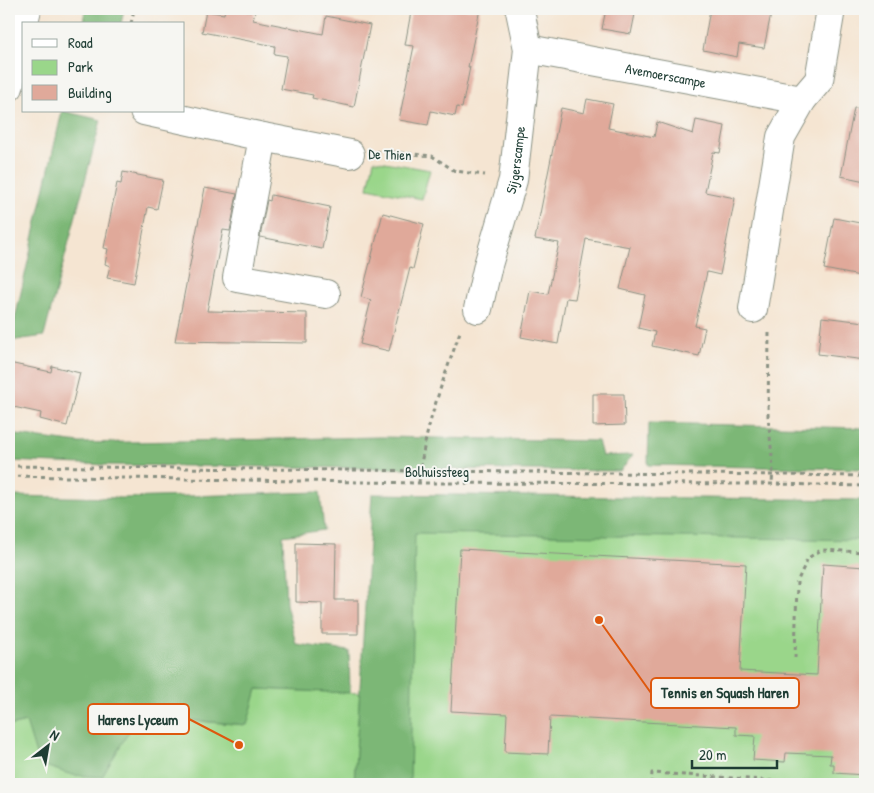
<svg xmlns="http://www.w3.org/2000/svg" width="874" height="793" font-family="'Patrick Hand',sans-serif">
<style>
.green{fill:#9ad68a;stroke:#5c8a5f}
.forest{fill:#7bb776;stroke:#4d7a55}
.building{fill:#e0a99a}
.lines{fill:none;stroke-linecap:round;stroke-linejoin:round}
.minor-casing{stroke:#8a9183;stroke-width:30}
.path{stroke:#8a9183;stroke-width:3;stroke-dasharray:4 4;stroke-linecap:butt}
.minor{stroke:#fff;stroke-width:28}
.labels{text-anchor:middle;dominant-baseline:central;stroke-width:4;stroke-linejoin:round;paint-order:stroke}
.street-label{font-size:14px;fill:#1f3d34;stroke:#f6f6f2}
.leader{fill:none;stroke:#de580e;stroke-width:2}
.callout-dot{fill:#de580e;stroke:#f6f6f2;stroke-width:2}
.callout{fill:#f6f6f2;stroke:#de580e;stroke-width:2}
.callout-label{font-size:15px;text-anchor:middle;font-weight:bold;fill:#1f3d34}
</style>
<rect width="100%" height="100%" fill="#f6f6f2"/>
<filter id="ink" filterUnits="userSpaceOnUse"><feTurbulence type="fractalNoise" baseFrequency=".02" numOctaves="2"/><feDisplacementMap in="SourceGraphic" scale="10" xChannelSelector="R" yChannelSelector="G"/><feConvolveMatrix kernelMatrix="1 2 1 2 8 2 1 2 1" color-interpolation-filters="sRGB"/></filter>
<filter id="wash" filterUnits="userSpaceOnUse"><feTurbulence type="fractalNoise" baseFrequency=".0096" numOctaves="4" result="noise"/><feDisplacementMap in="SourceGraphic" scale="20" xChannelSelector="R" yChannelSelector="G"/><feGaussianBlur stdDeviation="1.12" result="paint"/><feColorMatrix in="noise" values="0 0 0 0 0 0 0 0 0 0 0 0 0 0 0 0 0 1.4 0 .05"/><feComposite in="paint" operator="in"/></filter>
<g filter="url(#wash)">
<rect width="100%" height="100%" fill="#f5e5d2"/>
<!-- green -->
<g class="green">
<polygon points="374,160 430,170 422,199 368,188"/>
<polygon points="403,510 865,523 865,784 387,784"/>
<polygon points="257,689 360,693 354,784 9,784 9,726 26,722 138,716 246,725"/>
</g>
<!-- forest -->
<g class="forest">
<polygon points="85,9 124,9 121,24 83,24"/>
<polygon points="62,111 101,120 44,336 10,341"/>
<polygon points="649,423 865,428 865,469 648,465"/>
<polygon points="9,434 80,443 381,437 598,441 602,456 633,455 620,471 106,465 9,461"/>
<polygon points="320,492 324,530 283,536 286,604 296,644 349,651 350,693 257,689 247,725 138,716 102,777 72,775 39,764 26,722 9,726 9,496 123,498"/>
<polygon points="372,494 865,500 865,540 415,533 410,784 354,784"/>
</g>
<g id="blocks">
<!-- building -->
<g class="building">
<polygon points="225,9 236,9 255,12 253,20 323,34 326,16 370,25 354,107 312,98 313,95 281,89 287,56 274,54 275,46 202,32 206,11 224,14"/>
<polygon points="418,9 480,9 468,67 470,67 462,108 457,107 455,116 431,111 428,125 399,120 414,46 405,45 411,12 417,13"/>
<polygon points="606,9 636,9 631,34 602,29"/>
<polygon points="710,9 772,9 764,48 739,44 737,57 703,50"/>
<polygon points="587,99 613,104 608,128 654,137 657,122 693,134 696,120 725,126 720,153 713,152 705,192 735,198 720,275 707,272 695,326 705,328 699,356 652,346 655,332 638,328 645,295 620,289 630,247 586,239 575,299 566,298 558,344 521,337 530,291 548,294 559,243 535,239 561,108 584,113"/>
<polygon points="854,108 865,109 865,181 841,176"/>
<polygon points="123,172 163,180 157,209 148,207 134,283 107,278 110,266 105,264 108,249 104,248 117,183 121,184"/>
<polygon points="205,188 237,194 230,231 223,230 207,311 307,313 307,343 175,341"/>
<polygon points="271,195 330,207 322,249 260,237 267,200 270,201"/>
<polygon points="383,213 424,224 413,269 410,268 389,351 360,344 371,300 361,297"/>
<polygon points="834,218 865,224 865,277 824,269"/>
<polygon points="822,317 865,322 865,360 818,354"/>
<polygon points="9,363 51,372 52,366 80,373 67,426 40,419 41,413 9,406"/>
<polygon points="593,394 624,394 625,425 593,426"/>
<polygon points="296,543 336,544 335,600 358,600 358,634 322,634 322,603 296,602"/>
<polygon points="460,549 746,564 740,671 817,675 823,564 865,567 865,775 834,773 834,764 830,764 831,755 786,753 785,762 753,760 755,736 736,735 736,727 550,717 548,754 505,752 507,714 451,711"/>
</g>
</g>
</g>
<g filter="url(#ink)">
<use href="#blocks" fill-opacity="0" stroke="#8a9183" stroke-width="1"/>
<g class="lines">
<defs>
<g id="minor">
<path id="s1" d="M528,49L802,100"/>
<polyline points="9,87 27,9"/>
<polyline points="144,111 263,137 350,154"/>
<polyline points="263,137 237,278 326,294"/>
<path id="s2" d="M478,309L488,265L513,180L528,49L520,11L521,9"/>
<polyline points="753,309 781,137 802,100 819,80 831,9"/>
</g>
</defs>
<!-- minor casing -->
<use href="#minor" class="minor-casing"/>
<!-- path -->
<g class="path">
<polyline points="131,24 134,9"/>
<polyline points="376,152 383,151 432,156 455,171 485,175"/>
<polyline points="769,333 768,416 773,467 772,484"/>
<polyline points="9,466 865,476"/>
<polyline points="9,476 419,483 772,484 865,486"/>
<path d="M419,483C423,430 444,379 461,329"/>
<polyline points="795,658 797,582 808,558 821,550 865,552"/>
<polyline points="651,784 652,773 826,784"/>
</g>
<!-- minor -->
<use href="#minor" class="minor"/>
</g>
</g>
<g class="labels">
<!-- street labels -->
<g class="street-label">
<text stroke="none"><textPath href="#s1" startOffset="140">Avemoerscampe</textPath></text>
<text transform="translate(390 154) rotate(2)">De Thien</text>
<text stroke="none"><textPath href="#s2" startOffset="154">Sijgerscampe</textPath></text>
<text x="437" y="471">Bolhuissteeg</text>
</g>
</g>
<!-- callouts -->
<path class="leader" d="M599 620L651 693M239 745L189 719"/>
<g class="callout-dot">
<circle cx="599" cy="620" r="5"/>
<circle cx="239" cy="745" r="5"/>
</g>
<g class="callout">
<rect x="651" y="678" width="148" height="30" rx="5"/>
<rect x="88" y="704" width="101" height="30" rx="5"/>
</g>
<g class="callout-label">
<text x="725" y="698">Tennis en Squash Haren</text>
<text x="138" y="725">Harens Lyceum</text>
</g>
<!-- margin -->
<rect width="874" height="793" fill="none" stroke="#f6f6f2" stroke-width="30"/>
<!-- legend -->
<rect x="22" y="22" width="162" height="90" fill="#f6f6f2" stroke="#a0aca6"/>
<rect x="32" y="39" width="25" height="8" fill="#ffffff" stroke="#a0aca6"/>
<text x="68" y="48" font-size="15" fill="#1f3d34">Road</text>
<rect x="32" y="60" width="25" height="15" fill="#9ad68a" stroke="#a0aca6"/>
<text x="68" y="72" font-size="15" fill="#1f3d34">Park</text>
<rect x="32" y="85" width="25" height="15" fill="#e0a99a" stroke="#a0aca6"/>
<text x="68" y="98" font-size="15" fill="#1f3d34">Building</text>
<!-- north arrow -->
<g transform="translate(48 746) rotate(31)" stroke="#f6f6f2" stroke-width="4" paint-order="stroke">
<path d="M0-4L9 19L0 12L-9 19Z" fill="#1f3d34"/>
<text y="-8" font-size="14" font-weight="bold" text-anchor="middle" fill="#1f3d34">N</text>
</g>
<!-- scale -->
<path d="M692 760v8h85v-8" fill="none" stroke="#1f3d34" stroke-width="2.5"/>
<text x="699" y="760" font-size="15" fill="#1f3d34" stroke="#f6f6f2" stroke-width="4" paint-order="stroke">20 m</text>
</svg>
